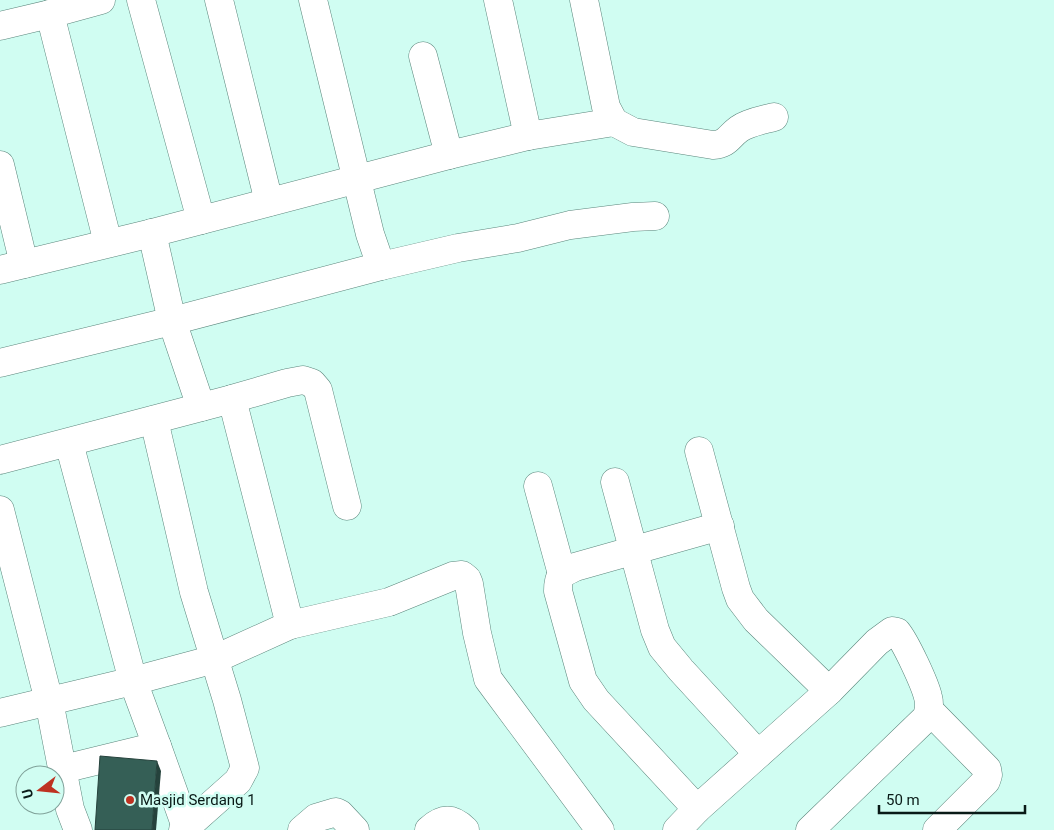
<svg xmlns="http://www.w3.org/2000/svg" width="1054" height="830" font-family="Roboto,sans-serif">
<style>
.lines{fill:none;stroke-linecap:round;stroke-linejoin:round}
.minor-casing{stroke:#5b867c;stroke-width:29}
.minor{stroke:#fff;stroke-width:28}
.shaded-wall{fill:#25423c}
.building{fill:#355f56;stroke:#25423c}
.poi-dot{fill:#be3222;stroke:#d0fdf2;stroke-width:2}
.labels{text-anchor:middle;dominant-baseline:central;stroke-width:5;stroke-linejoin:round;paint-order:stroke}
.poi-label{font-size:15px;fill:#091a17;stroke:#d0fdf2;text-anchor:start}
</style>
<rect width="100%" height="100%" fill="#d0fdf2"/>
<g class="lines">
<defs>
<g id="minor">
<polyline points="101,0 50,14 108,243"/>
<polyline points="141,0 201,220"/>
<polyline points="219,0 269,202"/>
<polyline points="498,0 528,136"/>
<polyline points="0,26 50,14"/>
<polyline points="423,56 449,155"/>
<path d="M614,122L633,132L713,145C728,144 728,137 739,129C749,122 763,120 774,117"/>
<polyline points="0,165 24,264"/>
<polyline points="152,233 172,321 201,407"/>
<polyline points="381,266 458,248 518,238 570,225 633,217 655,216"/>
<polyline points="0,270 152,233 449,155 528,136 614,122 606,107 584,0"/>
<polyline points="0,363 172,321 381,266 370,234 313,0"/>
<polyline points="232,399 290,625"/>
<polyline points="154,420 194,592 227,700 245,768 238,781 183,830"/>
<polyline points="69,443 133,681 157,746"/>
<polyline points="699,451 736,588 740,599 756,620 829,691"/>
<polyline points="0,460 232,399 287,383 303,380 312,383 318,390 347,506"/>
<polyline points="615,482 655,630 662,647 681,670 758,754"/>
<polyline points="538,486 562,574"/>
<polyline points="0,510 49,701 70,809 78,830"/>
<polyline points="929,710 987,769 988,775 986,781 937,830"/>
<polyline points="0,713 133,681 215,659 290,625 389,602 453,576 462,575 467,579 469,584 477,633 488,679 600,830"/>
<polyline points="63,769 157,746 186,827 189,830"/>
<path d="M697,809L596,700L583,681L558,591C558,575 561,574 575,567L720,526"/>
<polyline points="302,830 316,818 336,812 340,814 355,830"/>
<path d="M429,830C442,818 452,817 465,830"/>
<path d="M677,830L697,809L829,691L877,642L892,631L897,632C906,643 925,684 928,697C930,704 929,710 927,717L810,830"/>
</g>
</defs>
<!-- minor casing -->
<use href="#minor" class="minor-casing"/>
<!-- minor -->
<use href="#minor" class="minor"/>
</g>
<!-- shaded-wall -->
<polygon class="shaded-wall" points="157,761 161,771 156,830 152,830"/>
<!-- building -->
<polygon class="building" points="100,756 157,761 152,830 95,830"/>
<!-- markers -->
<circle class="poi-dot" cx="130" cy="800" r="5"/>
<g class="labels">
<!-- poi labels -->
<g class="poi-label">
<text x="140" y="800">Masjid Serdang 1</text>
</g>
</g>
<!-- north arrow -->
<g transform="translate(40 790) rotate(254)"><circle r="24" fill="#d0fdf2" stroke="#80a29a"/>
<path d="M0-4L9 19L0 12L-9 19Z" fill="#be3222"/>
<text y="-8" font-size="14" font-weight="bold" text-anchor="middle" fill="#091a17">U</text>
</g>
<!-- scale -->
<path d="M879 805v8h146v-8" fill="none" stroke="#091a17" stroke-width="2.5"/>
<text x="886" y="805" font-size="15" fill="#091a17" stroke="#d0fdf2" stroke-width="4" paint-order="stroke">50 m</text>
</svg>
